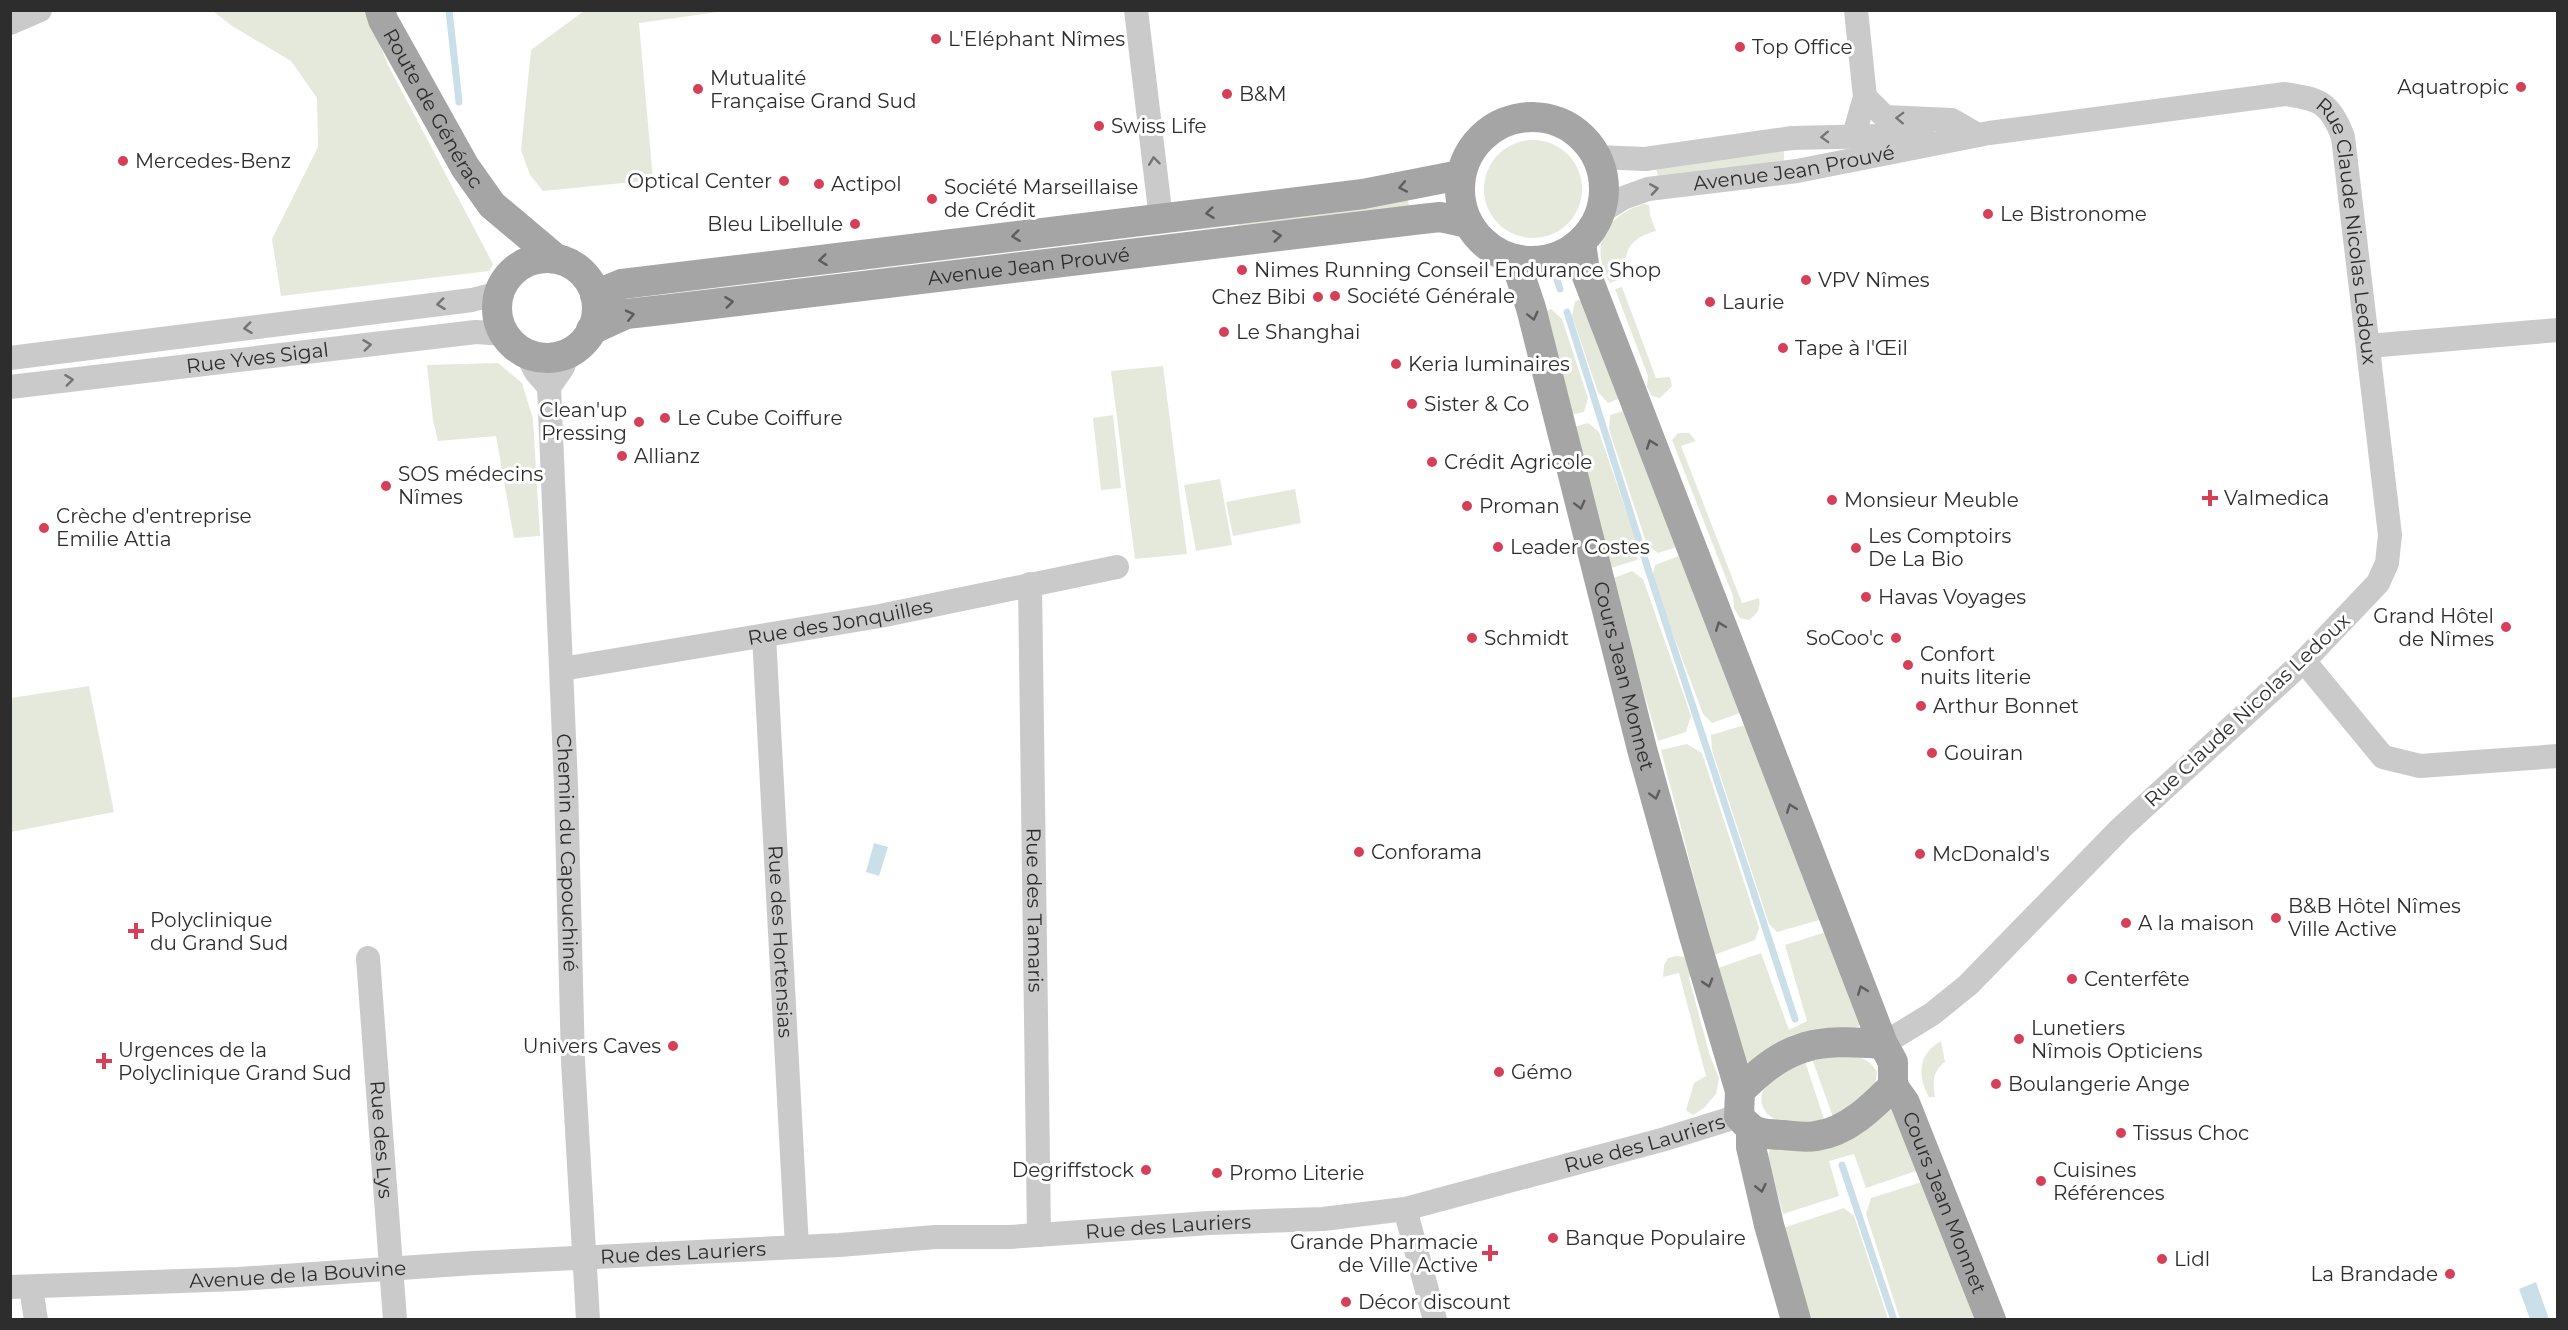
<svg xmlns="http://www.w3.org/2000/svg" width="2568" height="1330" font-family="Montserrat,sans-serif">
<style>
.green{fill:#e5e9dc}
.water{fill:#cadfe8}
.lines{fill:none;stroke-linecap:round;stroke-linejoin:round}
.stream{stroke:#cadfe8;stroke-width:7}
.minor{stroke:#cacaca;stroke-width:24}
.major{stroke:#a5a5a5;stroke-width:30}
.oneway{stroke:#747474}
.oneway2{stroke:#5d5d5d}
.poi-dot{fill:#d53f58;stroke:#fff;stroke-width:2}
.labels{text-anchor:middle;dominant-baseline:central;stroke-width:6;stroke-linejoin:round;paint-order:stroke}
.poi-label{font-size:20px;fill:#2d2d2d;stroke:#fff;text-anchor:start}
.street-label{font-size:20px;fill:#2d2d2d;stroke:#fff}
</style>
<rect width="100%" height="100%" fill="#fff"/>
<!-- green -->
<g class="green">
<polygon points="213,11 367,11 388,65 493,264 489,271 281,296 272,239 318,147 317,98 291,61 232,26"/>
<polygon points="584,11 725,11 639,23 653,180 543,191 530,175 521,150 531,50"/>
<circle cx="1533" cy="189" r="49"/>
<polygon points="1784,151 1784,161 1659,180 1655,165"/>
<polygon points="1406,196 1410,207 1239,228 1237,217"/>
<path d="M1644,204L1649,205L1650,215L1656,231C1641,235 1628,242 1626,258L1612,261L1618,280L1610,283C1589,247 1604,216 1644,204Z"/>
<polygon points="1622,287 1656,378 1670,377 1672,386 1660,398 1652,396 1647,387 1648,376 1615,289"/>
<polygon points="1586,299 1623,397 1608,403 1598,392 1572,316 1575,301"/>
<polygon points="1551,309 1562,319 1588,398 1584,412 1570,415 1542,313"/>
<polygon points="498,363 522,383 533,419 540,536 514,538 496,436 438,441 433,420 427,365"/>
<polygon points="1163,366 1187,554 1135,559 1111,371"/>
<polygon points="1627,410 1680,546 1658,553 1647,545 1609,429 1610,415"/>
<polygon points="1113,415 1121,488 1101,490 1093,418"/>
<polygon points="1588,423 1599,432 1639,549 1637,560 1611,568 1574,427"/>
<path d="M1678,433H1689L1696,441L1681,446L1742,603L1759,598C1761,609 1757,614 1749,620L1740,618L1734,608L1733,596L1672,440Z"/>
<polygon points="1220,479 1232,545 1196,551 1184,485"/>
<polygon points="1295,489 1301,523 1233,536 1226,502"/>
<polygon points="1684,554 1743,712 1712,723 1703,714 1652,578 1655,565"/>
<polygon points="1632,571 1643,579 1691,716 1686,732 1658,741 1611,579"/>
<polygon points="89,686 114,812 11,832 11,698"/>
<polygon points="1748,724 1823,919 1777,932 1769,924 1712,750 1711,735"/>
<polygon points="1687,744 1702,753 1759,928 1755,940 1714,955 1661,750"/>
<polygon points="1829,931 1862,1023 1855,1029 1819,1030 1792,1035 1777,1043 1752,1063 1744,1062 1718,968 1761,953 1789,1030 1807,1021 1785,945"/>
<polygon points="1677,956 1685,957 1692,971 1689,978 1710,1056 1719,1078 1716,1094 1704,1108 1693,1115 1686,1110 1694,1083 1706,1076 1679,973 1663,977 1664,965 1668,958"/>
<path d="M1941,1041L1945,1062C1932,1072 1933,1081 1935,1097H1929C1917,1075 1918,1054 1941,1041Z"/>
<path d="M1810,1053C1833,1054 1864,1048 1877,1072L1875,1086L1834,1120Z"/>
<path d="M1804,1058L1825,1122C1804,1122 1769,1129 1762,1104C1760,1097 1762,1092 1766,1086C1776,1075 1792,1067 1804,1058Z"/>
<polygon points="1890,1109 1900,1114 1922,1169 1866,1188 1854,1154 1829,1161 1839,1196 1783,1214 1768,1159 1769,1151 1776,1147"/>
<polygon points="1925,1181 1978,1319 1900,1319 1866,1214 1871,1198"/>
<polygon points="1844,1208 1854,1216 1888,1319 1808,1319 1783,1228"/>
</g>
<!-- water -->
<g class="water">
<polygon points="874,843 888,847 879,876 866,872"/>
<polygon points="2536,1282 2549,1319 2530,1319 2519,1289"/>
</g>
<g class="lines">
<!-- stream -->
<g class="stream">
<polyline points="449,10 459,102"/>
<polyline points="1556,277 1560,289"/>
<polyline points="1567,312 1648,569 1795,1019"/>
<polyline points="1842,1165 1894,1320"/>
</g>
<!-- minor -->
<g class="minor">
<polyline points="1136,10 1161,219"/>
<polyline points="1856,10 1865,97 1856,128 1857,136"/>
<polyline points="10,23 40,10"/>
<polyline points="1865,97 1885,117 1952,120 1976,134"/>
<polyline points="1597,157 1645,159 1792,138 1923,135"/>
<path id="s1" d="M1601,212L1623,198L1648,189L1797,171L1989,133L2285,94C2319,99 2330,102 2343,137L2390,535L2387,563L2378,583L2304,661L2121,828L1968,985L1932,1014L1883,1044"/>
<polyline points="2368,346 2558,330"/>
<polyline points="526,353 536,372 549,387"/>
<polyline points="10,358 472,300 499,293"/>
<path id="s2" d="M10,387L476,332L504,334"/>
<path id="s3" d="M549,387L566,785L573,1061L588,1320"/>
<polyline points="549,387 563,367 567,354"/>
<path id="s4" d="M1030,584L1039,1235"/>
<path id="s5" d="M764,636L797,1247"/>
<polyline points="2304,661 2383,757 2420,766 2558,756"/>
<path id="s6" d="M562,669L880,616L1117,567"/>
<path id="s7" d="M368,958L395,1320"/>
<polyline points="1405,1209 1435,1320"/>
<path id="s8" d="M10,1287L238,1279L474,1263L840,1245L935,1237H1010L1209,1223L1323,1219L1405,1209L1665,1139L1739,1116"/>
<polyline points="31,1288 36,1320"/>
</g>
<!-- major -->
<g class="major">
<path id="s9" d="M380,10L383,20L465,167L492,205L555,258"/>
<circle cx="1532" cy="189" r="72"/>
<path d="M1581,243L1585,271L1883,1044L1893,1062V1086C1872,1107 1847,1132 1816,1136C1805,1138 1794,1136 1783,1135C1759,1134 1754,1134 1739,1116L1740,1091C1789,1042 1816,1039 1883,1044"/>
<circle cx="547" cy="308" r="50"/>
<path id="s10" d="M1515,260L1531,308L1642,749L1694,936L1740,1091"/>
<polyline points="595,295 622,284 1363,194 1460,175"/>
<path id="s11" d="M591,330L626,314L671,309L1422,219L1440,217L1468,223"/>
<path id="s12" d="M1893,1086L1905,1103L1991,1320"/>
<polyline points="1751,1130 1751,1147 1769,1225 1796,1320"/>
</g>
</g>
<!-- one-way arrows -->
<defs><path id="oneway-chevron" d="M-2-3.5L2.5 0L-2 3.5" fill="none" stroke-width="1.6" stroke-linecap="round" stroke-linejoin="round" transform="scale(1.5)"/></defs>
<g class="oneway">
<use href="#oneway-chevron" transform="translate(1900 118) rotate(-178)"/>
<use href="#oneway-chevron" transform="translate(1825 137) rotate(178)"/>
<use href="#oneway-chevron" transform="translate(1154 161) rotate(-97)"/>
<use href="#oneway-chevron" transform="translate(1654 189) rotate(-9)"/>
<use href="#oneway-chevron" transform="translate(441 304) rotate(173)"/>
<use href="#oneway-chevron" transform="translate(248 328) rotate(173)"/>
<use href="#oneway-chevron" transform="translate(367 345) rotate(-7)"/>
<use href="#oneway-chevron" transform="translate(69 380) rotate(-7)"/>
</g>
<g class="oneway2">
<use href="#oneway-chevron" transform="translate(1403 187) rotate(169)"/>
<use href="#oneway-chevron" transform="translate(1210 213) rotate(173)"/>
<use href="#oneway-chevron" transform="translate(1016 236) rotate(173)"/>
<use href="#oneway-chevron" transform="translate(1277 236) rotate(-7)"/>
<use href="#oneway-chevron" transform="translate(823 260) rotate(173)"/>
<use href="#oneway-chevron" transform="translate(729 302) rotate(-7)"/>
<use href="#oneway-chevron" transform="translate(630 315) rotate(-13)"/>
<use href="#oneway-chevron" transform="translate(1533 316) rotate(76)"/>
<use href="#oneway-chevron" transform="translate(1651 444) rotate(-110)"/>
<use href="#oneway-chevron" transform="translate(1580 505) rotate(76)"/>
<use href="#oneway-chevron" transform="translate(1720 626) rotate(-111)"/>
<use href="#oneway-chevron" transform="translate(1655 795) rotate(75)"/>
<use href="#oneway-chevron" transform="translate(1791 808) rotate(-111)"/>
<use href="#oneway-chevron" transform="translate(1708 983) rotate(73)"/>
<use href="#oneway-chevron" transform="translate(1862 990) rotate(-111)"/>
<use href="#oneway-chevron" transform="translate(1761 1188) rotate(77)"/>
</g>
<!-- markers -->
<g class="poi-dot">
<circle cx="936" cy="39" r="6"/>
<circle cx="1740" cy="47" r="6"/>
<circle cx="2521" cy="87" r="6"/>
<circle cx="698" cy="89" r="6"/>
<circle cx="1227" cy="94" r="6"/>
<circle cx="1099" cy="126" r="6"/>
<circle cx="123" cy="161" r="6"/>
<circle cx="784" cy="181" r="6"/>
<circle cx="819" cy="184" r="6"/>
<circle cx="932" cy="199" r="6"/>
<circle cx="1988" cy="214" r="6"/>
<circle cx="855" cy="224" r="6"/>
<circle cx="1242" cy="270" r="6"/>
<circle cx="1806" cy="280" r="6"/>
<circle cx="1335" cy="296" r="6"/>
<circle cx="1318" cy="297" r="6"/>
<circle cx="1710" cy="302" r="6"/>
<circle cx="1224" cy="332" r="6"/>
<circle cx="1783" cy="348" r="6"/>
<circle cx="1396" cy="364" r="6"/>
<circle cx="1412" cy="404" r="6"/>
<circle cx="665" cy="418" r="6"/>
<circle cx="639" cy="422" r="6"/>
<circle cx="622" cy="456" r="6"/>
<circle cx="1432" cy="462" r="6"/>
<circle cx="386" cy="486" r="6"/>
<path d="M2207 489h6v6h6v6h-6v6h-6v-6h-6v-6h6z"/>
<circle cx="1832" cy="500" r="6"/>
<circle cx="1467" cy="506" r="6"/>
<circle cx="44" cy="528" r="6"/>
<circle cx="1498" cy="547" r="6"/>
<circle cx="1856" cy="548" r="6"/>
<circle cx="1866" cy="597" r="6"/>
<circle cx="2506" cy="627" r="6"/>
<circle cx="1472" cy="638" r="6"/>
<circle cx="1896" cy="638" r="6"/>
<circle cx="1908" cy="665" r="6"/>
<circle cx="1921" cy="706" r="6"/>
<circle cx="1932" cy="753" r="6"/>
<circle cx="1359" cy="852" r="6"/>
<circle cx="1920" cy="854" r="6"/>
<circle cx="2276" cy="918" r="6"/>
<circle cx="2126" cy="923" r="6"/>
<path d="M133 922h6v6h6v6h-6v6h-6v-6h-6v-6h6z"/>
<circle cx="2072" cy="979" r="6"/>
<circle cx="2019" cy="1039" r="6"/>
<circle cx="673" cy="1046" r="6"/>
<path d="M101 1052h6v6h6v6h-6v6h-6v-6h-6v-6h6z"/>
<circle cx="1499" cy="1072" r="6"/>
<circle cx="1996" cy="1084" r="6"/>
<circle cx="2121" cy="1133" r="6"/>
<circle cx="1146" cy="1170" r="6"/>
<circle cx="1217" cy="1173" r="6"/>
<circle cx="2041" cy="1181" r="6"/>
<circle cx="1553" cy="1238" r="6"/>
<path d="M1487 1244h6v6h6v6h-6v6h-6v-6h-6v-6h6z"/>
<circle cx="2162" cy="1259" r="6"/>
<circle cx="2450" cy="1274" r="6"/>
<circle cx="1346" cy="1302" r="6"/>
</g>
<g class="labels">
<!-- poi labels -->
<g class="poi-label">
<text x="948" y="39">L'Eléphant Nîmes</text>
<text x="1752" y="47">Top Office</text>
<text x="710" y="78">Mutualité<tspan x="710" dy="23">Française Grand Sud</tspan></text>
<text x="2509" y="87" text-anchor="end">Aquatropic</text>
<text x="1239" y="94">B&amp;M</text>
<text x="1111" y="126">Swiss Life</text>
<text x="135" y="161">Mercedes-Benz</text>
<text x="772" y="181" text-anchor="end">Optical Center</text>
<text x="831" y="184">Actipol</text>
<text x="944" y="187">Société Marseillaise<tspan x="944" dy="23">de Crédit</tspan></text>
<text x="2000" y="214">Le Bistronome</text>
<text x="843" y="224" text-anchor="end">Bleu Libellule</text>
<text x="1254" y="270">Nimes Running Conseil Endurance Shop</text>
<text x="1818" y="280">VPV Nîmes</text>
<text x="1347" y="296">Société Générale</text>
<text x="1306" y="297" text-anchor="end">Chez Bibi</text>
<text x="1722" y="302">Laurie</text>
<text x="1236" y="332">Le Shanghai</text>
<text x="1795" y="348">Tape à l'Œil</text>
<text x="1408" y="364">Keria luminaires</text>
<text x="1424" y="404">Sister &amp; Co</text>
<text x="627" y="410" text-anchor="end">Clean'up<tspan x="627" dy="23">Pressing</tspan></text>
<text x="677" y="418">Le Cube Coiffure</text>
<text x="634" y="456">Allianz</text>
<text x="1444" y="462">Crédit Agricole</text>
<text x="398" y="474">SOS médecins<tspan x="398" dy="23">Nîmes</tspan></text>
<text x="2224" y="498">Valmedica</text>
<text x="1844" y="500">Monsieur Meuble</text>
<text x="1479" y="506">Proman</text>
<text x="56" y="516">Crèche d'entreprise<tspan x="56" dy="23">Emilie Attia</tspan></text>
<text x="1868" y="536">Les Comptoirs<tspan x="1868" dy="23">De La Bio</tspan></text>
<text x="1510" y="547">Leader Costes</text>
<text x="1878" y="597">Havas Voyages</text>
<text x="2494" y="616" text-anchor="end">Grand Hôtel<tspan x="2494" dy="23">de Nîmes</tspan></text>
<text x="1484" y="638">Schmidt</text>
<text x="1884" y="638" text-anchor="end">SoCoo'c</text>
<text x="1920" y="654">Confort<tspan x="1920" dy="23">nuits literie</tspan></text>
<text x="1933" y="706">Arthur Bonnet</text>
<text x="1944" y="753">Gouiran</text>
<text x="1371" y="852">Conforama</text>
<text x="1932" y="854">McDonald's</text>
<text x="2288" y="906">B&amp;B Hôtel Nîmes<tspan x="2288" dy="23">Ville Active</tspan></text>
<text x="150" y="920">Polyclinique<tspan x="150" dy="23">du Grand Sud</tspan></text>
<text x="2138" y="923">A la maison</text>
<text x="2084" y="979">Centerfête</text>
<text x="2031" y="1028">Lunetiers<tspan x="2031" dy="23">Nîmois Opticiens</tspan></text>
<text x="661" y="1046" text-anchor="end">Univers Caves</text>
<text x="118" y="1050">Urgences de la<tspan x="118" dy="23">Polyclinique Grand Sud</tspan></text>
<text x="1511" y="1072">Gémo</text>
<text x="2008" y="1084">Boulangerie Ange</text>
<text x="2133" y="1133">Tissus Choc</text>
<text x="1134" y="1170" text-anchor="end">Degriffstock</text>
<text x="2053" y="1170">Cuisines<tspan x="2053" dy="23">Références</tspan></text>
<text x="1229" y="1173">Promo Literie</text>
<text x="1565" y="1238">Banque Populaire</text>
<text x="1478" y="1242" text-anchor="end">Grande Pharmacie<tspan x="1478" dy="23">de Ville Active</tspan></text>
<text x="2174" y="1259">Lidl</text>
<text x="2438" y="1274" text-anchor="end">La Brandade</text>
<text x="1358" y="1302">Décor discount</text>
</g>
<!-- street labels -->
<g class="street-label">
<text stroke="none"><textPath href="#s9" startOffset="112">Route de Générac</textPath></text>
<text stroke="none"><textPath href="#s1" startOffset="200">Avenue Jean Prouvé</textPath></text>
<text stroke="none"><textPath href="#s1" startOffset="868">Rue Claude Nicolas Ledoux</textPath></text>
<text stroke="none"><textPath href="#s11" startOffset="444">Avenue Jean Prouvé</textPath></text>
<text stroke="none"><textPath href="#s2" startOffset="249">Rue Yves Sigal</textPath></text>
<text stroke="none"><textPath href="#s6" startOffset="282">Rue des Jonquilles</textPath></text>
<text stroke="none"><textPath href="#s10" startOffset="430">Cours Jean Monnet</textPath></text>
<text transform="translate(2247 710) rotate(-43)">Rue Claude Nicolas Ledoux</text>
<text stroke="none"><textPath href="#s3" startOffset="466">Chemin du Capouchiné</textPath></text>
<text stroke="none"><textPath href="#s4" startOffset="326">Rue des Tamaris</textPath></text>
<text stroke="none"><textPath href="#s5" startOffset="306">Rue des Hortensias</textPath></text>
<text stroke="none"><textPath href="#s7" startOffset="182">Rue des Lys</textPath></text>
<text stroke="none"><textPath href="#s8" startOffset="1646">Rue des Lauriers</textPath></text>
<text stroke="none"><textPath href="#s12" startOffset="128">Cours Jean Monnet</textPath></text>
<text stroke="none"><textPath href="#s8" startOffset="1160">Rue des Lauriers</textPath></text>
<text stroke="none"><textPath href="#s8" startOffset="674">Rue des Lauriers</textPath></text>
<text stroke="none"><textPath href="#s8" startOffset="288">Avenue de la Bouvine</textPath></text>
</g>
</g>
<!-- border -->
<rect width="2568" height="1330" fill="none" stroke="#2d2d2d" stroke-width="24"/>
</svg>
